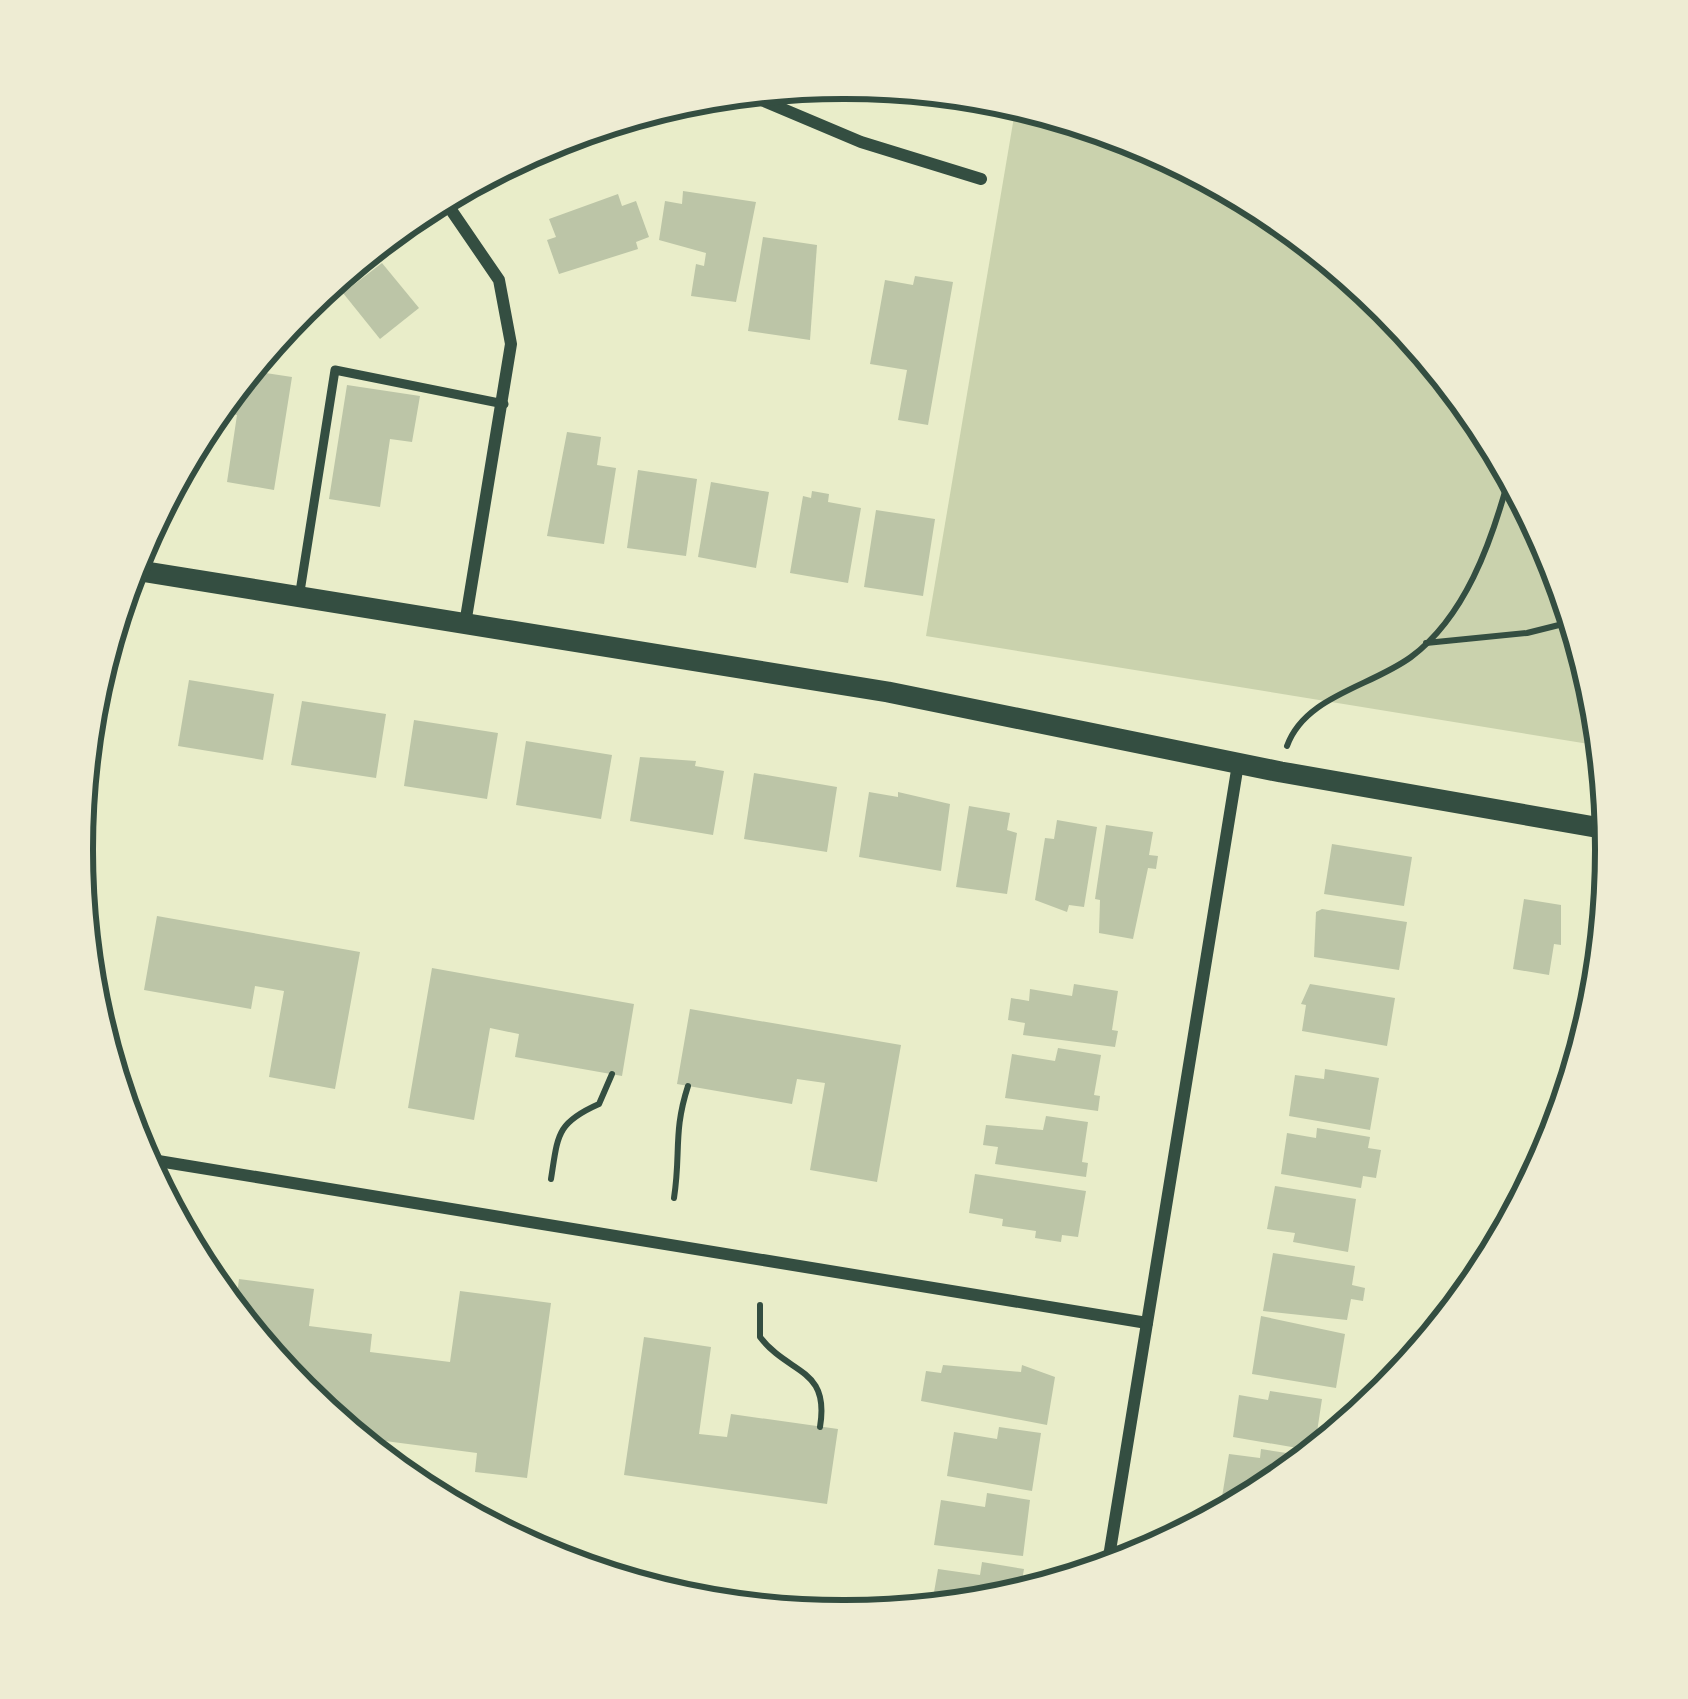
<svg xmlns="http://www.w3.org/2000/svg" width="1688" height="1699" font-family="'PT Sans Narrow',sans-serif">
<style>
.green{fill:#cad2ad}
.building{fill:#bcc5a7}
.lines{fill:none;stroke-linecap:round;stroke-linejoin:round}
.path{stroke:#344e41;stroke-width:6}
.service{stroke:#344e41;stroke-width:9}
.minor{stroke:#344e41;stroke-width:12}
.tertiary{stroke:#344e41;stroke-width:21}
.rim{fill:none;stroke:#344e41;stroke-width:6}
</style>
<rect width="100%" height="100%" fill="#e9edc9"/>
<!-- green -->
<g class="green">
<polygon points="1015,111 1140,137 1390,304 1557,555 1595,745 926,636"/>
<polygon points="626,1578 825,1610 824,1618"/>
</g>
<!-- building -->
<g class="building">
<polygon points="882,85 927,94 926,100 881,92"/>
<polygon points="683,191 756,202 736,302 691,296 696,264 704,266 706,253 659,240 665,201 682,204"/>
<polygon points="618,194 622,206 636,201 649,237 636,242 638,249 559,274 547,240 556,237 549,219"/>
<polygon points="763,237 817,245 810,340 748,331"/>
<polygon points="382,263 419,308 380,339 343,293"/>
<polygon points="915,276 953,282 928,425 898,420 907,370 870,364 885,280 913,285"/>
<polygon points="336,278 332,295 315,292"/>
<polygon points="253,371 292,377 274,490 227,482 237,415 225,413"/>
<polygon points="347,385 420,396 412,442 390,439 380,507 329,499"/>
<polygon points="567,432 601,437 597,465 616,468 604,544 547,536"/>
<polygon points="638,470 697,479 686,556 627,548"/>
<polygon points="711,482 769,492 756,568 698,557"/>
<polygon points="812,491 829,494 828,502 861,508 848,583 790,573 803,496 811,498"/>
<polygon points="876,510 935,519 923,596 864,587"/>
<polygon points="189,680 274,694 263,760 178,746"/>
<polygon points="302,701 386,714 376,778 291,765"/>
<polygon points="414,720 498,733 487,799 404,786"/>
<polygon points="526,741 612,755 601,819 516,805"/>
<polygon points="640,757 696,761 695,766 724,771 713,835 630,821"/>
<polygon points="754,773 837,787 827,852 744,839"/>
<polygon points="869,792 898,797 898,792 950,804 941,871 859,857"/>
<polygon points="969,806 1010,813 1007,830 1017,833 1007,894 956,887"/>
<polygon points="1057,820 1097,827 1084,907 1069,905 1067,912 1035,900 1045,838 1054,839"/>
<polygon points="1106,825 1153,832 1149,855 1158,856 1156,869 1148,868 1133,939 1099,933 1100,900 1095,899"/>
<polygon points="1332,844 1412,857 1404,906 1324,894"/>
<polygon points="1524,899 1561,905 1561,945 1554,944 1549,975 1513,969"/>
<polygon points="1322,909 1407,922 1399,970 1314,957 1316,912"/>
<polygon points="157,916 360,952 335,1089 269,1077 284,991 255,986 251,1009 144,990"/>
<polygon points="1591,931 1600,932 1596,950 1588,949"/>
<polygon points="432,968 634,1004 622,1076 515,1057 519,1034 490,1028 474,1120 408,1108"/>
<polygon points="1074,984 1118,991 1112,1030 1118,1031 1115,1047 1023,1035 1025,1023 1008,1020 1011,998 1029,1001 1030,989 1072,996"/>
<polygon points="1310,984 1395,998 1387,1046 1302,1031 1306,1005 1301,1004"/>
<polygon points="690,1009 901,1045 877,1182 810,1170 825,1083 797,1079 792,1104 677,1084"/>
<polygon points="1058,1048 1101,1055 1094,1095 1100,1096 1098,1111 1005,1098 1012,1054 1055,1061"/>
<polygon points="1325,1069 1379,1078 1370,1130 1289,1116 1295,1075 1324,1079"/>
<polygon points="1046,1116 1088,1122 1082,1162 1088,1163 1086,1177 995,1164 998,1147 983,1145 986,1125 1043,1130"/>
<polygon points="1317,1128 1370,1137 1368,1148 1381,1150 1376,1178 1363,1176 1361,1188 1281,1174 1287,1133 1316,1138"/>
<polygon points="975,1174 1086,1191 1078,1237 1062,1235 1061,1242 1035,1238 1036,1231 1002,1226 1003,1219 969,1213"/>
<polygon points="1275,1186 1356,1199 1348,1252 1293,1242 1295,1233 1267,1229"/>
<polygon points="1273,1253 1355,1266 1352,1285 1365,1288 1363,1301 1351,1299 1347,1320 1263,1311"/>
<polygon points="239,1279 314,1289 309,1326 372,1334 370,1352 450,1362 460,1291 551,1303 527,1478 475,1472 477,1453 362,1438 298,1395 236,1303"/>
<polygon points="1261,1316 1345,1334 1336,1388 1252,1374"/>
<polygon points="644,1337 711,1347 699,1434 727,1437 731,1414 838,1429 827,1504 624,1475"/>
<polygon points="943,1365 1021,1372 1022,1365 1055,1377 1047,1425 921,1401 926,1371 941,1373"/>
<polygon points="1270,1391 1322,1399 1315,1445 1309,1450 1233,1437 1239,1395 1268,1400"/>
<polygon points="999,1427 1041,1433 1032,1491 947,1476 954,1432 997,1439"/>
<polygon points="1261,1449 1300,1455 1235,1499 1222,1497 1229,1454 1260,1458"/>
<polygon points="987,1493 1030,1500 1023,1556 934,1545 941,1500 985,1507"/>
<polygon points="982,1562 1024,1569 1021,1586 932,1604 938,1569 980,1575"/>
</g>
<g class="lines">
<!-- path -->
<g class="path">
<polyline points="1426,643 1527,633 1571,622"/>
<path d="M1287,746C1305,696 1370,687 1411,657C1465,617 1491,543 1508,481"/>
<path d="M551,1179C558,1135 556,1123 599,1104L612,1074"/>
<path d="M674,1198C681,1153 673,1132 688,1086"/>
<path d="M760,1305V1337C789,1375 830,1367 820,1427"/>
</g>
<!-- service -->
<polyline class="service" points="299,598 335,370 504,404"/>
<!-- minor -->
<g class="minor">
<polyline points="752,96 861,142 981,179"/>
<polyline points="447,204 499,280 511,344 465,624"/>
<polyline points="140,1158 1147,1323"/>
<polyline points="1107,1569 1238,764"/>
</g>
<!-- tertiary -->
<polyline class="tertiary" points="128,569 888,692 1281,772 1612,830"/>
</g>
<!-- crop -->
<path d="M0 0H1688V1699H0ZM843 99H845A750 750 0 0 1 1595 849V850A750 750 0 0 1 845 1600H843A750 750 0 0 1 93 850V849A750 750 0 0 1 843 99Z" fill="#eeecd3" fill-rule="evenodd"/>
<path class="rim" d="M843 99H845A750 750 0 0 1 1595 849V850A750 750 0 0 1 845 1600H843A750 750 0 0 1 93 850V849A750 750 0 0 1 843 99Z"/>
</svg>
